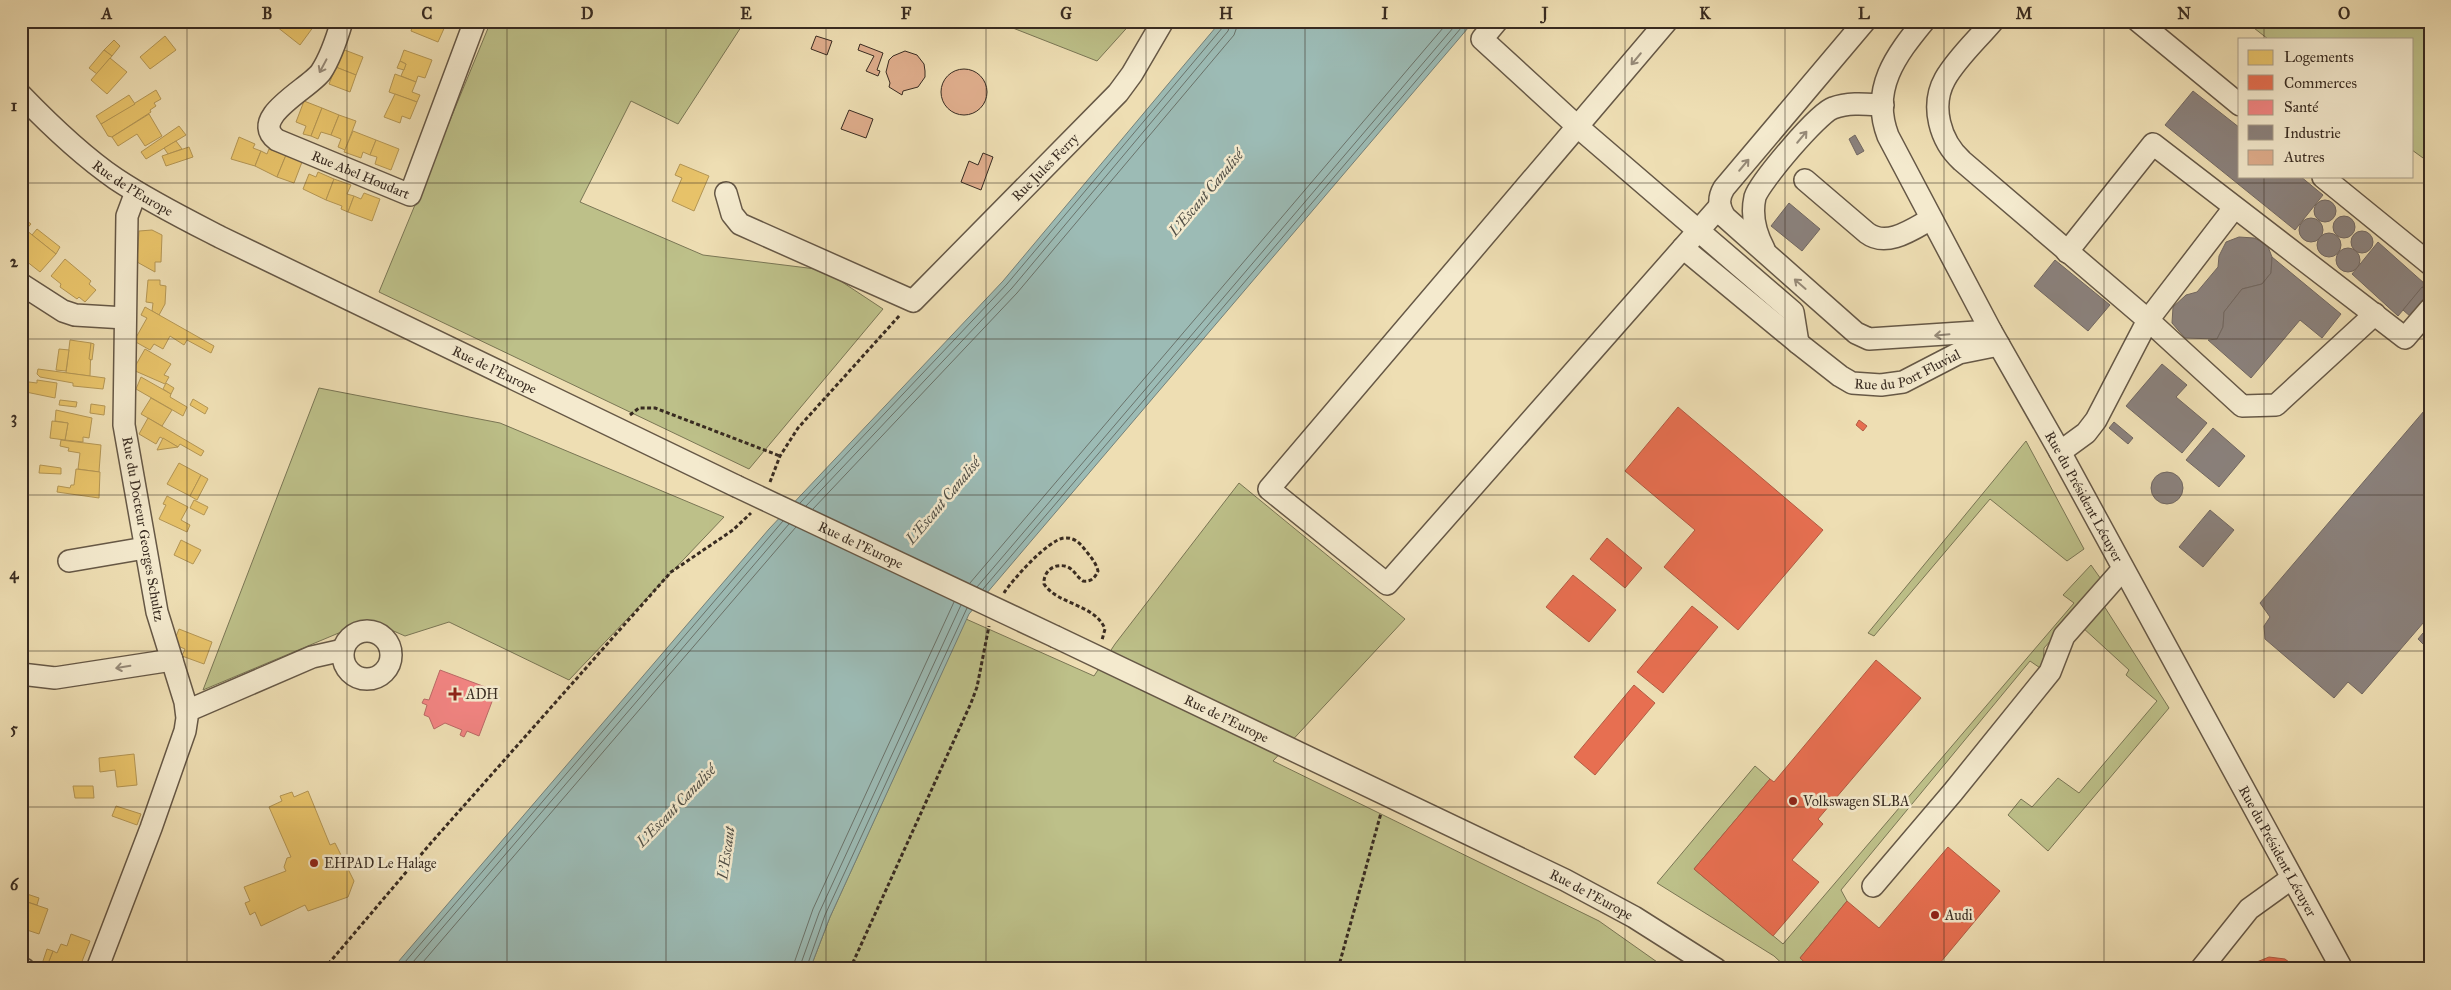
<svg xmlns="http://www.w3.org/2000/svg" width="2451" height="990" font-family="'IM FELL Great Primer',serif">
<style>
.green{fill:#bdc089;stroke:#7a7655}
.water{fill:#9cbbb5;stroke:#74817a}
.homes{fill:#e9c46a;stroke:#b49654}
.shops{fill:#e76f51;stroke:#b25b43}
.health{fill:#f28482;stroke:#ba6965}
.industry{fill:#8a817c;stroke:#716761}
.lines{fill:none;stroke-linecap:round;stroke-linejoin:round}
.shore{stroke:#6a736b;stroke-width:1}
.building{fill:#dfad8c;stroke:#382b21}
.minor-casing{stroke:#665846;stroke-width:24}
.path{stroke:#382b21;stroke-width:3;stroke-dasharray:4 2.5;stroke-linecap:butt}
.minor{stroke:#f4eace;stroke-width:21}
.minor-bridge-casing{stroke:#665846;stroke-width:24;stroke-linecap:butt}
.minor-bridge{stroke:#f4eace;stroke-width:21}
.oneway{stroke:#968a78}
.grid{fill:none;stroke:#382b21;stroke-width:1;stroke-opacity:0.55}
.poi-dot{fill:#8f2418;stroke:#f4eace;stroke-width:2}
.labels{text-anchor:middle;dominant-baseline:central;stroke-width:5;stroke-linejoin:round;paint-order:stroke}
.street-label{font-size:14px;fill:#382b21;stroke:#f4eace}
.poi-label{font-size:14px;fill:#382b21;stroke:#f4eace;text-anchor:start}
.water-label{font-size:15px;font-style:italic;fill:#514f46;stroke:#f4eace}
.neatline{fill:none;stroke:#382b21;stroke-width:2}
.grid-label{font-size:16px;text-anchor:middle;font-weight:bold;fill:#382b21}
</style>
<rect width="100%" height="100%" fill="#eedeb3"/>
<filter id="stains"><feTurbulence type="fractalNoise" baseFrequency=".004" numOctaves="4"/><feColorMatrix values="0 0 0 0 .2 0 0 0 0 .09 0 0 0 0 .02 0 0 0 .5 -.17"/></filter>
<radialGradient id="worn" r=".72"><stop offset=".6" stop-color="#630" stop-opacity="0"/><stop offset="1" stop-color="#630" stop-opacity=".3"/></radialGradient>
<!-- green -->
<g class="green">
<polygon points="491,21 745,21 678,124 631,101 580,202 703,255 824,270 883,309 749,469 379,292"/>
<polygon points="995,21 1133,21 1097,61"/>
<polygon points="2245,21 2430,21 2430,163 2412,150 2412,39 2268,39"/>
<polygon points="319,388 500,423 724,517 569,680 449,622 405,636 373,622 353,627 203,690"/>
<polygon points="2026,441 2084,549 2067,561 1990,499 1874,636 1868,633"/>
<polygon points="1239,483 1405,619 1273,761 1599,921 1667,969 810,969 830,917 966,619 1094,676 1115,644"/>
<polygon points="2091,565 2103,582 2044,648 2043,670 2030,661 1841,890 1847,901 1800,958 1812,969 1788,969 1774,956 1657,883 1755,766 1770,779 1694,869 1783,944 2074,603 2063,595"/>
<polygon points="2104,606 2169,708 2048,851 2008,815 2021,799 2032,807 2058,778 2079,793 2157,701 2126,675 2129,670 2082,627"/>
</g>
<!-- water -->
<polygon class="water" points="1221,21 1474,21 969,614 830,917 810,969 392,969 769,529 1003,281"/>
<!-- homes -->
<g class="homes">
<polygon points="274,21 308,21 314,26 300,45 272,23"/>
<polygon points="414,21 439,21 446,24 438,42 411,31"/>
<polygon points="165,36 176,50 150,69 140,57"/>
<polygon points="114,40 120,46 112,56 104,50"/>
<polygon points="342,49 363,57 356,75 328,64"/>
<polygon points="104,50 112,56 97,74 89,68"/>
<polygon points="404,50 432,60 425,78 418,76 416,82 401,76 406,64 400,61"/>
<polygon points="110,58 127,72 107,94 91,80"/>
<polygon points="400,61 406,64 404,70 397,68"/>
<polygon points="328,64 356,75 350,92 329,84 333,74 325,71"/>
<polygon points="395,74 416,82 412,92 420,95 417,102 389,92"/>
<polygon points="156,90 161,99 154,103 156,106 150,110 151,112 112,137 108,136 101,124"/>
<polygon points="395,94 417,102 410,119 402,116 400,123 384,117"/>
<polygon points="129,95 135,104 101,124 96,116"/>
<polygon points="304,101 322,108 311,136 303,134 306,126 296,122"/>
<polygon points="322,108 339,115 331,135 321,132 318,139 311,136"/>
<polygon points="149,114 162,136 145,146 137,134 118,146 112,137"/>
<polygon points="339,115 356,121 345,150 338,147 341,139 331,135"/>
<polygon points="179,126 186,135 146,159 141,152"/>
<polygon points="353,131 376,140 370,155 363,152 361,158 344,152"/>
<polygon points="239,137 255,144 253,148 261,151 255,166 231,159"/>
<polygon points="376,140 399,149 391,170 375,164 377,157 370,155"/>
<polygon points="176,141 182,149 168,154 164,148"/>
<polygon points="189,147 193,157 166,166 162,156"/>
<polygon points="269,149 286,155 277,177 255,166 261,151 267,154"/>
<polygon points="286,155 302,162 294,183 277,177"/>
<polygon points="680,164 709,176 694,211 672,201 682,178 675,175"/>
<polygon points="318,172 334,179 326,200 303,189 309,174 316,177"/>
<polygon points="334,179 351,185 347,194 354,196 348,212 341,209 342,206 326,200"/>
<polygon points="364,193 380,199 372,221 348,212 354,196 361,199"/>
<polygon points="21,216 31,224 21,235"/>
<polygon points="37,229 60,247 56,254 32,235"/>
<polygon points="26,230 56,254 40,272 21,257 21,235"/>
<polygon points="152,230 162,235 161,262 155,262 155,272 137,262 139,231"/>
<polygon points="65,259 91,281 89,284 96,290 85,302 79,297 77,299 60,287 61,284 51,276"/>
<polygon points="148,280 160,280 160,285 166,286 165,304 159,315 152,311 153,303 146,302"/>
<polygon points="145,307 214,346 211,353 187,340 184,345 170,336 163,349 154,344 150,350 134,341 147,318 141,315"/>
<polygon points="70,340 91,343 90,376 66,373"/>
<polygon points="91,343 94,344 92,360 89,359"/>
<polygon points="59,349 69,350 66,371 56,370"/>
<polygon points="145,349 171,364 164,375 169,377 165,384 133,370"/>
<polygon points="38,369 105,378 103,389 73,386 73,383 40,377 37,374"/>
<polygon points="141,377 171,394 170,397 187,407 183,416 136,389"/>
<polygon points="37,380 57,383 55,398 21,391 21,381 37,383"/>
<polygon points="166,383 174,388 171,394 163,389"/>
<polygon points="151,398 172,410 162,426 141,414"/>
<polygon points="193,399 208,408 205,414 190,405"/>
<polygon points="60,400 77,402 76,407 59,405"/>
<polygon points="91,404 105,406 104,415 90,413"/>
<polygon points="56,410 92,418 89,438 83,437 83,442 65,440 68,423 55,421"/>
<polygon points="148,418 204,451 201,456 180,444 178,447 160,437 156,444 139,434"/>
<polygon points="52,421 68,423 65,440 50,438"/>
<polygon points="163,438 178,447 157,450"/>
<polygon points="61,440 101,445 99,472 78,469 80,453 68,451 69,448 60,446"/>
<polygon points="179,463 201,475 190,496 167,484"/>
<polygon points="40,465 61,468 61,474 39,473"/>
<polygon points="76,469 100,472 99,498 57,492 58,486 70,488 71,485 74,485"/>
<polygon points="201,475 208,479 197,500 190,496"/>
<polygon points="167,496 188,507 181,520 190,525 187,532 159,519 166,505 163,504"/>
<polygon points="194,500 208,507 204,515 190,508"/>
<polygon points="181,540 201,550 193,564 174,555"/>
<polygon points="179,629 212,642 204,664 182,656 185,649 173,644"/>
<polygon points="134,754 137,785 117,787 115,770 100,772 99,758"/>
<polygon points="73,786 93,786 94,798 75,798"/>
<polygon points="308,791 330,845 335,843 354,881 348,897 308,911 305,905 261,926 255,912 250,915 245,903 250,901 244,887 286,871 284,867 287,858 291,857 269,807 282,801 280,796 292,792 294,797"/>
<polygon points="116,806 141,814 137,825 112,816"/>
<polygon points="21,892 39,898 37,905 21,900"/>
<polygon points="21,900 48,909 39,934 21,928"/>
<polygon points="71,934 90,941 79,969 55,969 47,966 53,951 57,953 61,944 67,946"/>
<polygon points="47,949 53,951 47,966 42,964"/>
</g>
<!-- shops -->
<g class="shops">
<polygon points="1678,407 1823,530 1738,630 1664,567 1695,530 1625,471"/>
<polygon points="1859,420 1867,426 1863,431 1856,425"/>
<polygon points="1607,538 1642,568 1625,588 1590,559"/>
<polygon points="1573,575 1616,610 1589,642 1546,607"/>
<polygon points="1692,606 1718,627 1663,693 1637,672"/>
<polygon points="1876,660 1921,698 1818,819 1823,824 1792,860 1819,882 1773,936 1694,869 1770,779 1774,782"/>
<polygon points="1634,685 1655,703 1595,775 1574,757"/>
<polygon points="1948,847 2000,891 1935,969 1812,969 1800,958 1847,901 1879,928"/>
<polygon points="2269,957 2285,959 2298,969 2247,969 2252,964"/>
</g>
<!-- health -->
<polygon class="health" points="440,670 496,691 479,736 467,731 464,737 460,735 462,730 445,723 434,729 429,717 424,715 427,705 422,703 424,699 429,700"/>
<!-- industry -->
<g class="industry">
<polygon points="2193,91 2240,128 2240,176 2300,176 2323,195 2295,230 2165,125"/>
<polygon points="1855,135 1864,151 1857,155 1849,139"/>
<circle cx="2325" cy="211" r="11"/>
<polygon points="1789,203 1820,229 1802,251 1771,226"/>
<circle cx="2344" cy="227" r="11"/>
<circle cx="2311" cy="230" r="12"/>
<circle cx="2362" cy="242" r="11"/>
<circle cx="2329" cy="245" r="12"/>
<polygon points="2239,237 2254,238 2267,244 2272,257 2271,273 2262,284 2242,289 2224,312 2223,327 2217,339 2185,338 2172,323 2173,307 2186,295 2197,292 2218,267 2219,256 2226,242"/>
<polygon points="2378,242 2425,284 2398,316 2352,274"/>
<circle cx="2348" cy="260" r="12"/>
<polygon points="2272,257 2341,314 2322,338 2300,320 2251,378 2208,340 2217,339 2223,327 2224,312 2242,289 2262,284 2271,273"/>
<polygon points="2055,260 2110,305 2088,331 2034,286"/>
<polygon points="2422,287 2430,294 2430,296 2411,317 2403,310"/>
<polygon points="2162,364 2187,385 2176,397 2207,423 2182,453 2126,406"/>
<polygon points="2430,404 2430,615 2362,694 2348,682 2334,698 2265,639 2264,626 2270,617 2260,603"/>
<polygon points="2114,422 2133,438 2128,444 2109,428"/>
<polygon points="2213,428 2245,456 2219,487 2186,460"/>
<circle cx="2167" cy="488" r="16"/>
<polygon points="2210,510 2234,530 2203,567 2179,547"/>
<polygon points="2423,633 2429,637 2423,644 2418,639"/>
</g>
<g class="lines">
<!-- shore -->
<g class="shore">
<polyline points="800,503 1007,284 1223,27 1225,21"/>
<polyline points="806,506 1012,288 1228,31 1231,21"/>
<polyline points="813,509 1017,293 1234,35 1239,21"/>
<polyline points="970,583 1449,21"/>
<polyline points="977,587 1459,21"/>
<polyline points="983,589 1467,21"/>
<polyline points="399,969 783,521"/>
<polyline points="407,969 789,524"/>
<polyline points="417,969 796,527"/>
<polyline points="792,969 813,909 954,602"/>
<polyline points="799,969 819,913 961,605"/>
<polyline points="806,969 825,915 967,608"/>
</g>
</g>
<!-- building -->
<g class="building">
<polygon points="816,36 832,41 827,55 811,49"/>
<polygon points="860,44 883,53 877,70 880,71 878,76 866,71 874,56 858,50"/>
<polygon points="905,51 917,55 924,64 925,71 925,77 918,87 903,91 902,95 889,87 890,83 886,72 889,60 893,56"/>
<circle cx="964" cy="92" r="23"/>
<polygon points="849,110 873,119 866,138 841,129"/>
<polygon points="983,153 993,157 981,190 961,182 969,161 978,165"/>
</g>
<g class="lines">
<defs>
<g id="minor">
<path id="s1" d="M342,21C337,38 331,57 321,72C310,88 247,118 277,140L410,195L475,21"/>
<polyline points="1497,21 1482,39 1578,127 1793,312 1798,343"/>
<polyline points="1667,21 1269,489 1387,584 1720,206"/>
<path d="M1865,21L1724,188C1718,198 1718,206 1725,217L1856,333L1869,339L1991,331"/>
<path id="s2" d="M1924,21C1896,55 1870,89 1888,136L1991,331L2060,452L2342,969"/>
<path d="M1993,21C1977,40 1957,58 1945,79C1930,106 1940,141 1962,161L2148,320L2242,406L2276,405L2375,314"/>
<polyline points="2138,21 2240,105"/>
<path id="s3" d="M21,95C50,125 81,155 116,179C149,201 185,219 220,237L736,486"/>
<polyline points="2323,177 2430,264"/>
<path d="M1805,180L1867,233C1887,248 1913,229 1931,219"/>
<path id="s4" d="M726,193L732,214L740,224L913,301L1118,93L1132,74L1163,21"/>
<path id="s5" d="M1683,248L1798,343L1840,376L1852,383L1881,385L1903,382L1959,353L1999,345"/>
<path d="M1764,249C1756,234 1751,215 1755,197C1760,182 1818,113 1833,108C1849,102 1866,104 1883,105"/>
<polyline points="2067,252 2153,144 2405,338 2430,309"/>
<polyline points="21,284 63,311 75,315 125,318"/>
<polyline points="2060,452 2086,433 2096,420 2148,320 2234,208"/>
<polyline points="69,561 145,548"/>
<circle cx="367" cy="655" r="24"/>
<path id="s6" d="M1056,637L1565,880L1634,917L1716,969"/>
<polyline points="21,674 55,678 172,660"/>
<polyline points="187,711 312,657 343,650"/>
<polyline points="1873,886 1953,792 2050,672 2064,636 2123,569"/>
<polyline points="21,968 24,969"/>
<polyline points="97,969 151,828 185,731 187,718 185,702 157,612 124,425 127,216 136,192"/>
<polyline points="2201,969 2249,909 2292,878"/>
</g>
</defs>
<!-- minor casing -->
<use href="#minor" class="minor-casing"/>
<!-- path -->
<g class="path">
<polyline points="630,415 639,408 655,408 780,456"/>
<polyline points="770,482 780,456 798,428 900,315"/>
<path d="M1004,593C1013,579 1048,540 1064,538C1074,537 1080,543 1086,551C1091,557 1096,563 1098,571C1095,578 1091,582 1083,581C1077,577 1074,570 1068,567C1055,562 1043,571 1044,584C1058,605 1095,604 1105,629L1102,640"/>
<polyline points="324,969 430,844 671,572 733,530 751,513"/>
<polyline points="850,969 971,703 977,687 989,626"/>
<polyline points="1338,969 1381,813"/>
</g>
<!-- minor -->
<use href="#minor" class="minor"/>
<defs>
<g id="minor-bridge">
<path id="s7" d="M736,486L1056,637"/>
</g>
</defs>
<!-- minor-bridge casing -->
<use href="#minor-bridge" class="minor-bridge-casing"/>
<!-- minor-bridge -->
<use href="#minor-bridge" class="minor-bridge"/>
</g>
<!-- one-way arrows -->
<defs><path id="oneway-shaft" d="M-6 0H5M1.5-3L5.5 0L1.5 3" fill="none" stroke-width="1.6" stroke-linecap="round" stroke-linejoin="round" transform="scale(1.25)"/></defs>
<g class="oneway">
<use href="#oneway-shaft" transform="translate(1636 59) rotate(130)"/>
<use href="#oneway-shaft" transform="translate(323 66) rotate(118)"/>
<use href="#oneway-shaft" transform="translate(1802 137) rotate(-50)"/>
<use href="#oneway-shaft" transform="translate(1744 165) rotate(-50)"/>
<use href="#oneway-shaft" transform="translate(1800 284) rotate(-139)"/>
<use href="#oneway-shaft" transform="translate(1942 335) rotate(175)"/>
<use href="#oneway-shaft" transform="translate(123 667) rotate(171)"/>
</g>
<!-- grid -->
<path class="grid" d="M187,21V969M347,21V969M507,21V969M666,21V969M826,21V969M986,21V969M1146,21V969M1305,21V969M1465,21V969M1625,21V969M1785,21V969M1944,21V969M2104,21V969M2264,21V39M2264,176V969M21,183H2430M21,339H2430M21,495H2430M21,651H2430M21,807H2430"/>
<!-- markers -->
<g class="poi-dot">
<path d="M452.5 686.5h5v5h5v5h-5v5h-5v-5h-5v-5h5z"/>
<circle cx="1793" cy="801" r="5"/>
<circle cx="314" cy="863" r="5"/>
<circle cx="1935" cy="915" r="5"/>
</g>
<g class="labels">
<!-- street labels -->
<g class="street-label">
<text stroke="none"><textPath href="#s4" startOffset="412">Rue Jules Ferry</textPath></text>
<text stroke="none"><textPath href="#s1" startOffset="239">Rue Abel Houdart</textPath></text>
<text stroke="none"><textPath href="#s3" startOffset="146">Rue de l'Europe</textPath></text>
<text stroke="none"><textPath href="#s5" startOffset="275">Rue du Port Fluvial</textPath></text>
<text stroke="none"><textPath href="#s3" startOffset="551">Rue de l'Europe</textPath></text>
<text stroke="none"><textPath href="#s2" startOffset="538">Rue du Président Lécuyer</textPath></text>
<text transform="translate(143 529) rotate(80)">Rue du Docteur Georges Schultz</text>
<text stroke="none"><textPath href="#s7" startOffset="138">Rue de l'Europe</textPath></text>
<text stroke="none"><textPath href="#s6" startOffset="189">Rue de l'Europe</textPath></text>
<text stroke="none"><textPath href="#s2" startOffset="942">Rue du Président Lécuyer</textPath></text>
<text stroke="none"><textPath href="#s6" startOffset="594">Rue de l'Europe</textPath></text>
</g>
<!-- poi labels -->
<g class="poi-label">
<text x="466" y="694">ADH</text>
<text x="1803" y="801">Volkswagen SLBA</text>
<text x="324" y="863">EHPAD Le Halage</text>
<text x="1945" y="915">Audi</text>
</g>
<!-- water labels -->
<g class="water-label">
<text transform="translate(1206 193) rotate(-50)">L'Escaut Canalisé</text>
<text transform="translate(943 501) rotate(-50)">L'Escaut Canalisé</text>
<text transform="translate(676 806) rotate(-46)">L'Escaut Canalisé</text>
<text transform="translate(726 853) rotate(-82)">L'Escaut</text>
</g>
</g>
<!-- margin -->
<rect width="2451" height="990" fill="none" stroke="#eedeb3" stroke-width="55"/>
<!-- legend -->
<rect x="2238" y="38" width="175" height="140" fill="#f4eace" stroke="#a99e89"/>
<rect x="2248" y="50" width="25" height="15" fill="#e9c46a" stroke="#a99e89"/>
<text x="2284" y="62" font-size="15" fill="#382b21">Logements</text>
<rect x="2248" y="75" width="25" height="15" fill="#e76f51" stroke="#a99e89"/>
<text x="2284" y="88" font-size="15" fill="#382b21">Commerces</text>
<rect x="2248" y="100" width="25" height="15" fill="#f28482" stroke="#a99e89"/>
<text x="2284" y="112" font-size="15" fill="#382b21">Santé</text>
<rect x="2248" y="125" width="25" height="15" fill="#8a817c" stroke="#a99e89"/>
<text x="2284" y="138" font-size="15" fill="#382b21">Industrie</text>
<rect x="2248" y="150" width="25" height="15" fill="#dfad8c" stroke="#a99e89"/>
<text x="2284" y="162" font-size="15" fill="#382b21">Autres</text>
<rect x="28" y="28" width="2396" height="934" class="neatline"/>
<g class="grid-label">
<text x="107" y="19">A</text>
<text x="267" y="19">B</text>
<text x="427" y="19">C</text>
<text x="587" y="19">D</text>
<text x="746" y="19">E</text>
<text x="906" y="19">F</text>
<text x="1066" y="19">G</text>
<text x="1226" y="19">H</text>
<text x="1385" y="19">I</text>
<text x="1545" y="19">J</text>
<text x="1705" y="19">K</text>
<text x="1864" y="19">L</text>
<text x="2024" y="19">M</text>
<text x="2184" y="19">N</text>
<text x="2344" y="19">O</text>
<text x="14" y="111">1</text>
<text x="14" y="267">2</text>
<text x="14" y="423">3</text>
<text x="14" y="579">4</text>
<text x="14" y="734">5</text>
<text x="14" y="890">6</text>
</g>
<rect width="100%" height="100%" filter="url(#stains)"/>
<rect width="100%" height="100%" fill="url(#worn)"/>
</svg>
